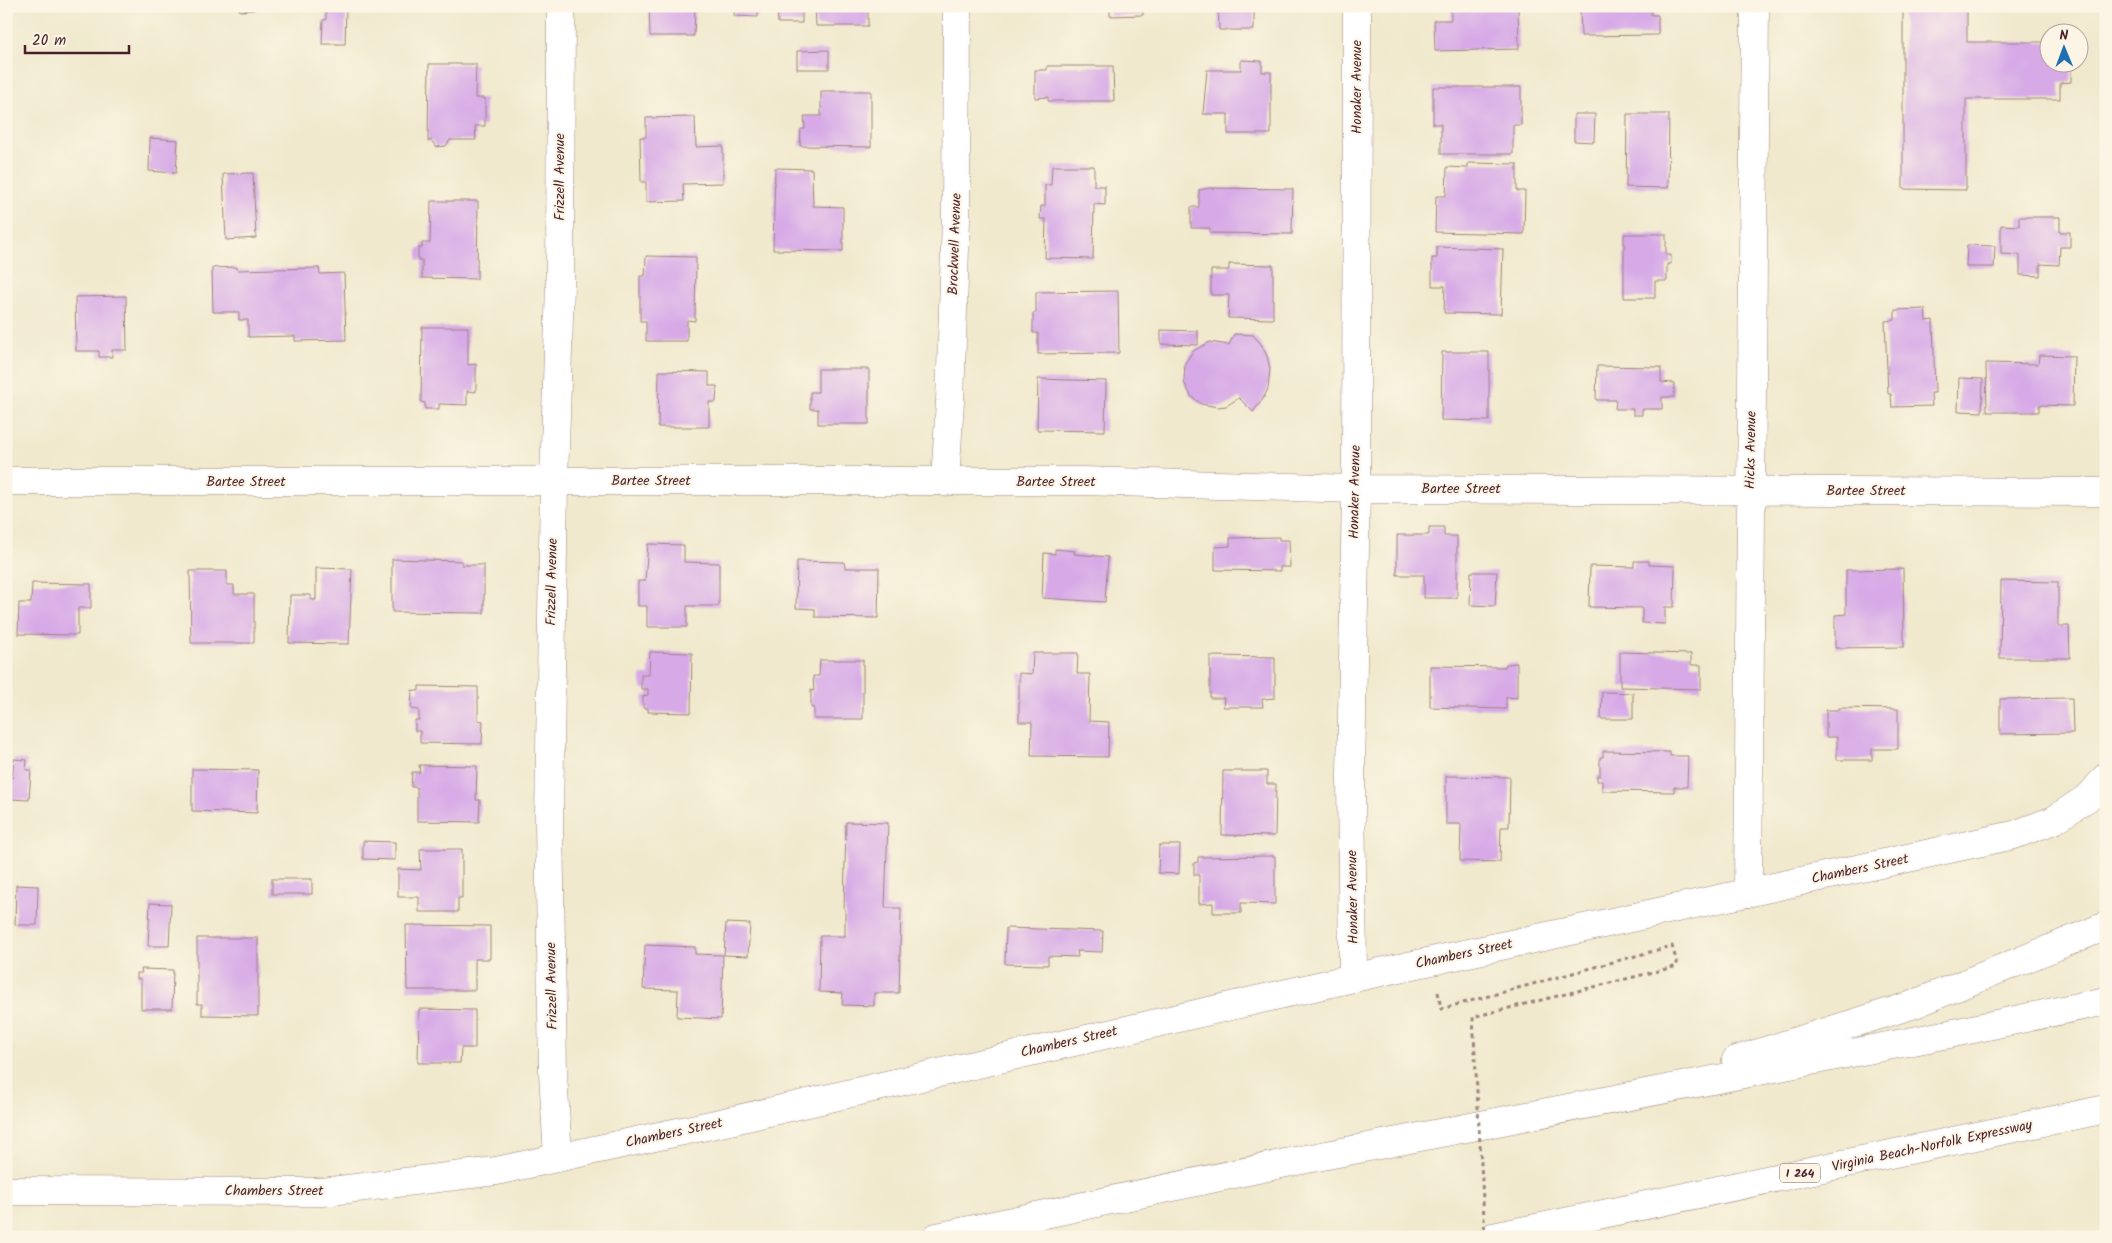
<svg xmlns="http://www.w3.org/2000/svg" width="2112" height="1243" font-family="Kalam,sans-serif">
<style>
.building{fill:#d7aae7}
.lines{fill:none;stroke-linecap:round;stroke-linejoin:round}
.minor-casing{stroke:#9d847c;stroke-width:29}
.highway-casing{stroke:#9d847c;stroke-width:29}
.path{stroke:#9d847c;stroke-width:3;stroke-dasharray:4 4;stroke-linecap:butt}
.minor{stroke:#fff;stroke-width:28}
.highway{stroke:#fff;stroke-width:28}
.path-bridge{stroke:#9d847c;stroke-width:3;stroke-dasharray:4 4;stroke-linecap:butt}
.labels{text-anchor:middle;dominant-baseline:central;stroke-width:4;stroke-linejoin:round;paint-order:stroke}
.shield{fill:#fcf5e5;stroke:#7f5f63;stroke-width:1}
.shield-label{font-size:12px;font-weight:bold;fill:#4a1f2b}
.street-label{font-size:14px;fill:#4a1f2b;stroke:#fcf5e5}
</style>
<rect width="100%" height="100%" fill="#fcf5e5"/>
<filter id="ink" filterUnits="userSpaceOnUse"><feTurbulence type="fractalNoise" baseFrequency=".02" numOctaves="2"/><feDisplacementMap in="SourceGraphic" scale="10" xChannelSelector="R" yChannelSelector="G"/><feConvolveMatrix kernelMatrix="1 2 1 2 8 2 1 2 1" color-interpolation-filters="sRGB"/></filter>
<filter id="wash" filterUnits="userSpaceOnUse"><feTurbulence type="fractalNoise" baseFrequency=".0096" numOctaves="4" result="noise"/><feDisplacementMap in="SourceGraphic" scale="20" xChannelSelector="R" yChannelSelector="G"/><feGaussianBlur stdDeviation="1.12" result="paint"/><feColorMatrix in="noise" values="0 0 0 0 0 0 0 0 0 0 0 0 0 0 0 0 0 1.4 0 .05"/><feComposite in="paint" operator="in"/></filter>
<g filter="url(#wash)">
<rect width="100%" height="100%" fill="#f0e9cd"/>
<g id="blocks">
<!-- building -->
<g class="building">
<polygon points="239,6 254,6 254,10 240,11"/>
<polygon points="326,6 346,6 345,44 322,44 323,20 326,20"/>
<polygon points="649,6 695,6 694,36 650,36"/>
<polygon points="735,6 758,6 758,17 734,16"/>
<polygon points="777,6 802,6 802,23 778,23"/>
<polygon points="815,6 868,6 868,26 816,26"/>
<polygon points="1110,6 1143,6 1143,15 1110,16"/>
<polygon points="1212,6 1276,6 1276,8 1254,8 1254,30 1219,30 1218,8 1212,8"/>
<polygon points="1451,6 1518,6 1519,49 1435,51 1434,20 1451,20"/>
<polygon points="1604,6 1651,6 1651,15 1658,15 1658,35 1581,36 1580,10 1604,10"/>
<polygon points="1903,6 1967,6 1967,42 2050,42 2050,62 2071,62 2071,82 2060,83 2060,99 1966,99 1966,190 1903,189"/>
<polygon points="829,50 829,69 797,69 797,51"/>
<polygon points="1241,60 1262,61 1262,72 1271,72 1271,134 1228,134 1228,114 1203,114 1207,70 1241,70"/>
<polygon points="429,64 476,64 475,98 485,98 485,126 475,126 476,140 450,140 446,146 436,147 431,140 428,142"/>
<polygon points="1047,66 1113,66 1114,101 1048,101 1048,97 1035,98 1035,70 1047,70"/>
<polygon points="1433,87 1521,87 1521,125 1513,125 1513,154 1441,154 1441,124 1433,124"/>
<polygon points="821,91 871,91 871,147 800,146 801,129 805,129 804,116 821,116"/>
<polygon points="1574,114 1595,114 1594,142 1574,141"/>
<polygon points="1627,114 1669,114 1668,188 1626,187"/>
<polygon points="695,117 696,147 723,146 723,183 683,184 684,201 646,202 646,182 641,182 640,137 646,137 646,118"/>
<polygon points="150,138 178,140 176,173 149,171"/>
<polygon points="1468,163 1517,164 1517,191 1525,191 1524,234 1435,232 1436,196 1446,196 1447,167 1468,168"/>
<polygon points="1052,166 1094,166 1094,186 1105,186 1105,205 1094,204 1093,259 1045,258 1046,219 1040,219 1041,206 1045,206 1045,185 1051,185"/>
<polygon points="775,168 812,169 813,206 843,207 843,251 773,250"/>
<polygon points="253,173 256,238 226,240 223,174"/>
<polygon points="1210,188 1293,189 1292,234 1210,233 1210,228 1191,228 1191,207 1199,207 1199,190"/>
<polygon points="431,201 478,201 477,279 422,278 422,260 418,260 418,248 422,248 422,243 430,243"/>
<polygon points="2019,217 2060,217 2060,232 2070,232 2070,247 2060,247 2059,265 2040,264 2040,276 2020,275 2020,255 2001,254 2001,225 2019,226"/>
<polygon points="1624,234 1666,234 1666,255 1671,255 1671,264 1667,264 1667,281 1655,281 1655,298 1624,298"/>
<polygon points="1967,245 1995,246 1994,267 1966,267"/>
<polygon points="1437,247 1503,249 1501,314 1444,313 1445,286 1432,286 1432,258 1437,258"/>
<polygon points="646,256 696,257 695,321 687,320 687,341 646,341 646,321 640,321 640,276 645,276"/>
<polygon points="1229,264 1273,265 1273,319 1228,318 1229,295 1211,295 1211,270 1229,270"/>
<polygon points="237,267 237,270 319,268 320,274 344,273 346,340 295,341 295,336 248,337 248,320 239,320 239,312 213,312 212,268"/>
<polygon points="1118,291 1119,353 1038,354 1038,333 1033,333 1033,313 1036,313 1036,292"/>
<polygon points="126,296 127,350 112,350 112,357 99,357 99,351 76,351 75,297"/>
<polygon points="1925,309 1926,321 1933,320 1935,393 1931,393 1932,406 1892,407 1891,394 1888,394 1885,321 1895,320 1895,310"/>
<polygon points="422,327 468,327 468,365 476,364 476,392 467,391 467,405 439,404 439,409 425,409 425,403 421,402"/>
<polygon points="1161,330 1198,331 1198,345 1161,344"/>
<polygon points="1234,334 1253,335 1261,344 1267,356 1270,369 1268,389 1263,399 1253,412 1239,398 1226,406 1218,407 1201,404 1191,396 1184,382 1185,363 1193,351 1210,342 1229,345"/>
<polygon points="1442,352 1489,352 1489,421 1441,420"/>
<polygon points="2039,355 2074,356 2073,406 2039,405 2039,412 1987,412 1986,363 2038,364"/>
<polygon points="1597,366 1661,367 1661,382 1674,383 1674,397 1662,397 1662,409 1642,409 1642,415 1633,415 1633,409 1615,409 1616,400 1596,400"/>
<polygon points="818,369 869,369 869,424 818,424 818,409 810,409 810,392 818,392"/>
<polygon points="659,371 709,372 709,386 717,386 716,402 709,402 709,427 658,427"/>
<polygon points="1959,378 1983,379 1982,412 1958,411"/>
<polygon points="1038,379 1106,381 1105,431 1037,430"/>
<polygon points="1429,527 1444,527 1444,536 1457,536 1457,598 1424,598 1424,575 1397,575 1397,535 1429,535"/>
<polygon points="1279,537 1279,540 1289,540 1290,567 1280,567 1280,571 1215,570 1215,547 1230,546 1230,538"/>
<polygon points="648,544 684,545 684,562 719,563 719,606 687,606 687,627 647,627 647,606 638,606 638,581 645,581"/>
<polygon points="1055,549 1075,551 1074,554 1108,557 1105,602 1042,598 1044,553 1055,554"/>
<polygon points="392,559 462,561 462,565 484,565 484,613 392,612"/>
<polygon points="797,561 844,562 845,568 879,568 878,618 815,617 815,609 796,608"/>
<polygon points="1634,561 1649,561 1649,565 1675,566 1674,607 1665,607 1665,624 1642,623 1642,608 1589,607 1590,566 1634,567"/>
<polygon points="316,568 352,569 349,644 289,643 290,595 311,595 311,600 316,600"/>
<polygon points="1903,569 1904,647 1835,648 1835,615 1846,614 1846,570"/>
<polygon points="190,571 227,571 227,585 234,585 234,594 254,594 254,643 191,643"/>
<polygon points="1471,572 1497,572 1495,606 1470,605"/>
<polygon points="2001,581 2058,582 2058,626 2069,626 2070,658 2000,658"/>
<polygon points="32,583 91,584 91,608 78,608 78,635 18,634 19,603 31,603"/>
<polygon points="650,652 692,653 691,713 648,712 648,708 643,708 643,696 648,695 648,689 641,689 641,675 649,675"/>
<polygon points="1620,652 1691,654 1691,665 1701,665 1701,689 1620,687"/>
<polygon points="1033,653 1078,653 1077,674 1090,674 1089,721 1109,722 1108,757 1031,756 1032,722 1019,722 1019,673 1032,674"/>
<polygon points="1210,656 1275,657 1275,698 1262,699 1263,707 1223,707 1224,698 1210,698"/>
<polygon points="820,660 863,660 863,719 814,719 814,708 811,707 811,690 814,691 813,676 819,676"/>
<polygon points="1517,663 1517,698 1506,697 1506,709 1430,707 1430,666 1505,667 1506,664"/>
<polygon points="419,686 478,687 478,720 483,721 482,744 420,743 420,731 415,731 415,720 419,720 419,710 411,709 412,690 419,691"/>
<polygon points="1602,692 1633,693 1633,719 1601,719"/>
<polygon points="2072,698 2073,733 2000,734 2000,699"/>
<polygon points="1839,708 1898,709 1898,749 1872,749 1872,760 1837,760 1837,737 1826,737 1826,710 1839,710"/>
<polygon points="1603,751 1670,752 1670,756 1688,756 1687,787 1674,787 1674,792 1602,791 1602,781 1597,781 1597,775 1600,776 1600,757 1603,757"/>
<polygon points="14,759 27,760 26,770 31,770 29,800 8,799 10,777 12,778"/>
<polygon points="419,765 477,766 476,800 480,800 479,822 417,821 417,787 411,787 412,772 420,772"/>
<polygon points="192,769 258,770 257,813 192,811"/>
<polygon points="1223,771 1267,771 1267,784 1276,784 1275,836 1222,835"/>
<polygon points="1446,776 1510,777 1509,827 1501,827 1500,862 1460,861 1461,824 1446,824"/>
<polygon points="846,822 888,823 885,908 901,908 899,993 874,993 874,1006 842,1005 843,993 819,992 820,936 845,936 845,909 844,909"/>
<polygon points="363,841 395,842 395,860 363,859"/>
<polygon points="1159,845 1180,845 1179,874 1158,873"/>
<polygon points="420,849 462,849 462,898 458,898 458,912 419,912 419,897 398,897 398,869 421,870"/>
<polygon points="1275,856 1275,904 1241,903 1241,913 1213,913 1213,903 1199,904 1199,875 1194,875 1194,863 1198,862 1198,857"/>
<rect x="272" y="879" width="40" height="15"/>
<polygon points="16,885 38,886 37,925 15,925"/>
<polygon points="150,903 171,904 169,946 148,946"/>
<polygon points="726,923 750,924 748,956 724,955"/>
<polygon points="406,925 490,926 490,959 475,959 475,990 407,990"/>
<polygon points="1006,928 1103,931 1102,952 1077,951 1078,957 1048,956 1048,965 1005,964"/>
<polygon points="197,938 258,938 258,1016 202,1015 202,1004 197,1004"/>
<polygon points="645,945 695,947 695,954 723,955 721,1019 677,1017 678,990 643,989"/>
<polygon points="141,969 173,970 172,1009 141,1009 141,979 137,979 137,973 142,973"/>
<polygon points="419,1009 475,1010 475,1048 461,1048 460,1063 418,1063"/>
</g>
</g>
</g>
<g filter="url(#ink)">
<use href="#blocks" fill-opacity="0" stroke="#9d847c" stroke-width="1"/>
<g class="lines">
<defs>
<g id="minor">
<polyline points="6,481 1082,481 1356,489 2106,492"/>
<polyline points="945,482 950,401 956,218 957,6"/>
<polyline points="1748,893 1755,6"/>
<polyline points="1353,978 1351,775 1356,489 1357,6"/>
<polyline points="558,1157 553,1073 549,820 554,481 560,284 561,6"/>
<polyline points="6,1191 323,1192 496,1171 734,1120 1353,978 2014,835 2054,820 2090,796 2106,777"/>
</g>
<g id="highway">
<polyline points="1736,1060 1912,1005 2106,926"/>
<polyline points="937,1237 1286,1163 1949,1034 2106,1001"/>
<polyline points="1493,1237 2106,1109"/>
</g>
</defs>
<!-- minor casing -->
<use href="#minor" class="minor-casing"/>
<!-- highway casing -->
<use href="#highway" class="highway-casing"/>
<!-- path -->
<polyline class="path" points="1438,992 1441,1009 1672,946 1678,966"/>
<!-- minor -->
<use href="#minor" class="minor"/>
<!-- highway -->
<use href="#highway" class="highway"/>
<!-- path-bridge -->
<polyline class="path-bridge" points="1485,1237 1473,1017 1678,966"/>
</g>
</g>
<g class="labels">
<!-- shield labels -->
<rect class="shield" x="1780" y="1163.5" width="40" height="19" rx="4"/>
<g class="shield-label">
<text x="1800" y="1173">I 264</text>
</g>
<!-- street labels -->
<g class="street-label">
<text transform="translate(1357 87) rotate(-90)">Honaker Avenue</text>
<text transform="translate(560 177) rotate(-90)">Frizzell Avenue</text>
<text transform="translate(955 244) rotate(-88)">Brockwell Avenue</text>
<text transform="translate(1751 450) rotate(-89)">Hicks Avenue</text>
<text x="651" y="481">Bartee Street</text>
<text x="246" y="482">Bartee Street</text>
<text x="1056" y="482">Bartee Street</text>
<text x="1461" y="489">Bartee Street</text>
<text x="1866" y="491">Bartee Street</text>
<text transform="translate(1355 492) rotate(-89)">Honaker Avenue</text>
<text transform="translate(552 582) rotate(-89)">Frizzell Avenue</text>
<text transform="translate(1860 869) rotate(-12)">Chambers Street</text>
<text transform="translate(1353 897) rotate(-91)">Honaker Avenue</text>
<text transform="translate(1464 954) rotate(-12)">Chambers Street</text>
<text transform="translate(552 986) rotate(-91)">Frizzell Avenue</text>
<text transform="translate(1069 1042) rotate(-13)">Chambers Street</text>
<text transform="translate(674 1133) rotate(-12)">Chambers Street</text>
<text transform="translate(1932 1146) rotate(-12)">Virginia Beach-Norfolk Expressway</text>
<text x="274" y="1191">Chambers Street</text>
</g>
</g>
<!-- margin -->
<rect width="2112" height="1243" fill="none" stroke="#fcf5e5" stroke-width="25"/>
<!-- north arrow -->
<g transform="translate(2064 48) rotate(359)"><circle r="24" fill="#fcf5e5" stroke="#b59f9b"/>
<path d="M0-4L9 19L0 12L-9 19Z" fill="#1f6fb2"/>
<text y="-8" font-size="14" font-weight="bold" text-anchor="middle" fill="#4a1f2b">N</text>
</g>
<!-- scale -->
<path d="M25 45v8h104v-8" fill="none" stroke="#4a1f2b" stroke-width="2.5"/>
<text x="32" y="45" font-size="15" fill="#4a1f2b" stroke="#fcf5e5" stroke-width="4" paint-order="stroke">20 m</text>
</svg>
